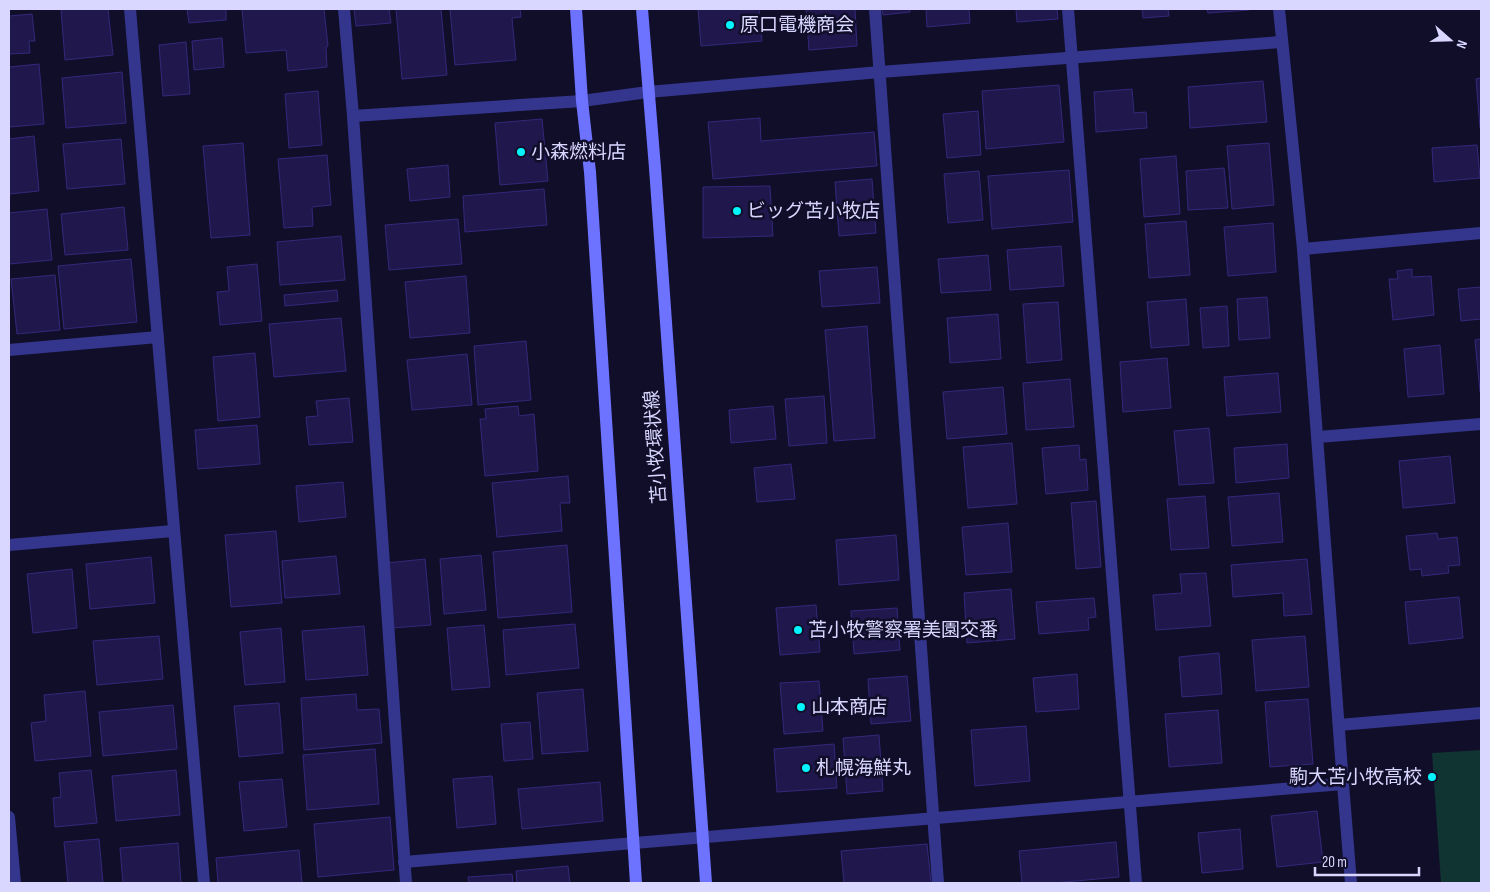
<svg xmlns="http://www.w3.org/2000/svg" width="1490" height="892" font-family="'Sofia Sans Condensed','Noto Sans JP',sans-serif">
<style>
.green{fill:#103431}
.building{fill:#20184c;stroke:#33287b}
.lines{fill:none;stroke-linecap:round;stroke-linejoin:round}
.lane{stroke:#34368d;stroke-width:12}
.street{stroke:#34368d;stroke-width:12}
.secondary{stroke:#6d72ff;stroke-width:12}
.poi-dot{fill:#02f4ff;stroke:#110e2a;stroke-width:2}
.labels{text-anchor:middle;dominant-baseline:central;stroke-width:5;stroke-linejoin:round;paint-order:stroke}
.poi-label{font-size:19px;fill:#d9d6ff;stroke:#110e2a;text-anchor:start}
.street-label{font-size:19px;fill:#d9d6ff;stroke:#110e2a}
</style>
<rect width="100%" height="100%" fill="#110e2a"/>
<!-- green -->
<polygon class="green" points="1481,750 1481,883 1441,883 1432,753"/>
<!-- building -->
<g class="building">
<polygon points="69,9 108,9 113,55 65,60 61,10"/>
<polygon points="187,9 226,9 226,20 189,23"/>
<polygon points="242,9 324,9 328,46 326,47 327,67 288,71 286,50 246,53"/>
<polygon points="354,9 389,9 391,23 356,26"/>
<polygon points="396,9 441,9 447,75 402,79"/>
<polygon points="450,9 520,9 521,17 512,18 516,60 455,65"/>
<polygon points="698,9 759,9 762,41 701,46"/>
<polygon points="806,9 855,9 857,46 809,50"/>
<polygon points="882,9 910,9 910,12 883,15"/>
<polygon points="926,9 969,9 970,23 927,27"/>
<polygon points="1016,9 1057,9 1058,19 1017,22"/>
<polygon points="1142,9 1168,9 1169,16 1143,18"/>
<polygon points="1207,9 1249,9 1249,10 1208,13"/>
<polygon points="32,14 35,41 29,41 30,53 9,54 9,16"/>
<polygon points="222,38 224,67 194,70 192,41"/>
<polygon points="186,42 190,94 163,96 159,45"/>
<polygon points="39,64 44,124 9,127 9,67"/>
<polygon points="122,72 126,123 66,128 62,78"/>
<polygon points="1481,78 1481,128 1480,128 1476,79"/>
<polygon points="1263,81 1267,122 1190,128 1188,87"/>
<polygon points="1059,85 1064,142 986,149 982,91"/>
<polygon points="1132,89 1134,113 1146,112 1147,128 1096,132 1094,92"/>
<polygon points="318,91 322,145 289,148 285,94"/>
<polygon points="978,111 981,155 947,158 943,114"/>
<polygon points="760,118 761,141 874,132 877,166 713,179 708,122"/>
<polygon points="542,119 548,181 500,185 495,123"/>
<polygon points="34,136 39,191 9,194 9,139"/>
<polygon points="121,139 125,184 67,189 63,144"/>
<polygon points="243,143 250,235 211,238 203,146"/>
<polygon points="1269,143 1274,205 1232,209 1227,146"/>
<polygon points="1477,145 1480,178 1434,182 1432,148"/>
<polygon points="327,155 331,205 312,207 313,226 284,228 278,159"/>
<polygon points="1176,156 1180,214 1144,217 1140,159"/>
<polygon points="448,165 450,197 410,201 407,169"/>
<polygon points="1224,168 1228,208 1188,210 1186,171"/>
<polygon points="1069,170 1073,222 992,229 988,176"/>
<polygon points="979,171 983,220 948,223 944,174"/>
<polygon points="872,179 876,233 839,236 835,182"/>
<polygon points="770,186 773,236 703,238 703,187"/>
<polygon points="544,189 547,225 465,232 463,196"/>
<polygon points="124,207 128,250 65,255 61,214"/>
<polygon points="47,209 52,260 9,264 9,213"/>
<polygon points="458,219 462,264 389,270 385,225"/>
<polygon points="1186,221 1190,275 1149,278 1145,224"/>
<polygon points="1273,223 1276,272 1228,276 1224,227"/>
<polygon points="341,236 345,280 280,285 277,242"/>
<polygon points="1061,246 1064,286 1010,290 1007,250"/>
<polygon points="988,255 991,290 941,293 938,259"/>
<polygon points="131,259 137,322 64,329 58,266"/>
<polygon points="257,264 262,321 220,325 217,292 229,291 227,267"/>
<polygon points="877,267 880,303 822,307 819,271"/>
<polygon points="1412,269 1412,277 1431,276 1434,315 1393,320 1389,279 1398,279 1397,271"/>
<polygon points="55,275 60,330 17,334 11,279"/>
<polygon points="466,276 470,333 410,338 405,282"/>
<polygon points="1481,287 1481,319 1461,321 1458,289"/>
<polygon points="337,290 338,301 285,306 284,295"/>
<polygon points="1267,297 1270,338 1239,340 1237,299"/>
<polygon points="1186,299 1189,345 1151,348 1147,302"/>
<polygon points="1058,302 1062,360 1027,363 1023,304"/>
<polygon points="1227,306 1229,346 1203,348 1200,308"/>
<polygon points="998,314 1001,359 950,363 947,318"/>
<polygon points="341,318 346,371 274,377 269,324"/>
<polygon points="867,326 875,438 834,441 825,330"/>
<polygon points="1481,339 1481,392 1480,392 1475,340"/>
<polygon points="526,341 531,400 478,405 474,346"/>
<polygon points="1440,345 1444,394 1408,397 1404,349"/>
<polygon points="255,353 260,417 218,421 213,357"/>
<polygon points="467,354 472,405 412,410 407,360"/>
<polygon points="1167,358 1171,408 1123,412 1120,362"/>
<polygon points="1278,373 1281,412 1227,416 1224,377"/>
<polygon points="1070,379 1074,427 1026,430 1023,383"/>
<polygon points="1003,387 1007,434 947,439 943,392"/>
<polygon points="824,396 827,443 789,446 785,399"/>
<polygon points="349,398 353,442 309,445 306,417 318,416 316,401"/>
<polygon points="518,406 519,416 534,414 538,471 485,476 480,419 486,419 485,409"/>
<polygon points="773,406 776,439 731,443 729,410"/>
<polygon points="257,425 260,464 198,469 195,430"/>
<polygon points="1209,428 1214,483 1179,485 1174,431"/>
<polygon points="1012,443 1017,504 968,508 963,447"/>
<polygon points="1287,444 1289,478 1236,483 1234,448"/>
<polygon points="1079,445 1080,460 1086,459 1088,490 1046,494 1042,448"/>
<polygon points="1450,456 1455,503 1403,508 1399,461"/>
<polygon points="791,464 795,499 757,502 754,468"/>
<polygon points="568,476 570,503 560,503 562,531 497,537 492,483"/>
<polygon points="343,482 346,517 299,522 296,486"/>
<polygon points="1279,493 1283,542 1232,546 1228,497"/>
<polygon points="1205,496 1209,548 1171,550 1167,499"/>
<polygon points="1096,501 1101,567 1076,569 1071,503"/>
<polygon points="1008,523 1012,572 966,575 962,527"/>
<polygon points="276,531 282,603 231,607 225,535"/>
<polygon points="1437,533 1438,539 1457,537 1460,565 1448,566 1449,573 1422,576 1421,569 1410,570 1406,536"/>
<polygon points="896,535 899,580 839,585 836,540"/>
<polygon points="567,545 572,612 498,618 493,552"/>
<polygon points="481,555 486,610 444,614 440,559"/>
<polygon points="336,556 340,594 285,598 282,561"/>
<polygon points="151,557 155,603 90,609 86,564"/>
<polygon points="425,559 431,625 393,628 387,563"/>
<polygon points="1307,559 1312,614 1284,616 1283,593 1233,597 1231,565"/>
<polygon points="72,569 77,628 33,633 27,574"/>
<polygon points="1206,573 1211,626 1156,630 1153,595 1182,593 1180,574"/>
<polygon points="1011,589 1015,639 967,643 964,593"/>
<polygon points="1459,597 1463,638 1409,644 1405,602"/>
<polygon points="1094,598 1096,617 1088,618 1089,630 1039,634 1036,602"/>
<polygon points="816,605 820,652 780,655 776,608"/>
<polygon points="897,608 900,650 854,654 851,611"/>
<polygon points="575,624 579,668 506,675 503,630"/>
<polygon points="484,625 490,687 452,690 447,628"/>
<polygon points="364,626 368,675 306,680 302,631"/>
<polygon points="281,628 285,682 245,685 240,632"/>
<polygon points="159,636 163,679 97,685 93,641"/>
<polygon points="1305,636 1309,687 1256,691 1252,640"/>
<polygon points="1219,653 1222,694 1182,697 1179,657"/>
<polygon points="1077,674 1079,709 1036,712 1033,678"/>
<polygon points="907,676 911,721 871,724 868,679"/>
<polygon points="819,681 823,731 784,734 780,683"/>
<polygon points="583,689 588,751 542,754 537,693"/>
<polygon points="85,691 91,756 35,761 31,723 46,721 44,695"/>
<polygon points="356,694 357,710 379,709 382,743 304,750 301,698"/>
<polygon points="1308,699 1313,764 1270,767 1265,702"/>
<polygon points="279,703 283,753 239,757 234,706"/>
<polygon points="173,705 177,749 103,756 99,712"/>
<polygon points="1218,710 1222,763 1169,767 1165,714"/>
<polygon points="530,722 533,759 504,761 501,724"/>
<polygon points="1026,726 1030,781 975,786 971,730"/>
<polygon points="879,735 883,791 847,794 843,738"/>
<polygon points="834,744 837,788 777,792 774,749"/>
<polygon points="375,749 379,804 307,810 303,755"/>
<polygon points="91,770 97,823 55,827 53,798 61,797 59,773"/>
<polygon points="176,770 180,815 116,821 112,776"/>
<polygon points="492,776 496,824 457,828 453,779"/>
<polygon points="282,779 287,827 244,831 239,782"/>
<polygon points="600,782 603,821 522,829 518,789"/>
<polygon points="1317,811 1323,862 1277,867 1271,816"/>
<polygon points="390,817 394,870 318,877 314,824"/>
<polygon points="1240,829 1243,869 1202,873 1198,833"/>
<polygon points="99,839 103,883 68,883 64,842"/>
<polygon points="1116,842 1119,877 1054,883 1022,883 1019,851"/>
<polygon points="178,843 181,883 123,883 120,848"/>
<polygon points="927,844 931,883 844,883 841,851"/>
<polygon points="299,850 302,883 218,883 216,858"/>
<polygon points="568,866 570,883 517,883 516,871"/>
<polygon points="512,874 513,883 469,883 468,877"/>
</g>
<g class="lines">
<!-- lane -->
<polyline class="lane" points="1339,725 1481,713"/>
<!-- street -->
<g class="street">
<polyline points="130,9 204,883"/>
<polyline points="344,9 353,116 406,883"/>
<polyline points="875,9 938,883"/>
<polyline points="1068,9 1136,883"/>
<polyline points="1279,9 1303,249 1343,784 1351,883"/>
<polyline points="353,116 582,101 648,92 880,72 1281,42"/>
<polyline points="1303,249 1481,233"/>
<polyline points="9,350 158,337"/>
<polyline points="1318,437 1481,424"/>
<polyline points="9,545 173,531"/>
<polyline points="9,817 15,883"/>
<path d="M404,862C717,835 1030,812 1343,784"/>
</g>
<!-- secondary -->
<g class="secondary">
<polyline points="576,9 582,101 590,172 636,883"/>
<polyline points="642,9 655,168 706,883"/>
</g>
</g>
<!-- markers -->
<g class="poi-dot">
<circle cx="730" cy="25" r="5"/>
<circle cx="521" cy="152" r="5"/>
<circle cx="737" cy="211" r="5"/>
<circle cx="798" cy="630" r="5"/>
<circle cx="801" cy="707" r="5"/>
<circle cx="806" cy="768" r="5"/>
<circle cx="1432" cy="777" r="5"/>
</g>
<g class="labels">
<!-- poi labels -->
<g class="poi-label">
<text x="740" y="25">原口電機商会</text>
<text x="531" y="152">小森燃料店</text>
<text x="747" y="211">ビッグ苫小牧店</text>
<text x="808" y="630">苫小牧警察署美園交番</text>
<text x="811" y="707">山本商店</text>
<text x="816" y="768">札幌海鮮丸</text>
<text x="1422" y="777" text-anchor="end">駒大苫小牧高校</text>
</g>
<!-- street labels -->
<g class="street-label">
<text transform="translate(656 447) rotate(-94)">苫小牧環状線</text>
</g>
</g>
<!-- border -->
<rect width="1490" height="892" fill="none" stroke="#d9d6ff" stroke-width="20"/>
<!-- north arrow -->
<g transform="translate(1450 40) rotate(110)" stroke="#110e2a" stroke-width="4" paint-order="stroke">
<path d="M0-4L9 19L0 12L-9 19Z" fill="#d9d6ff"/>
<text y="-8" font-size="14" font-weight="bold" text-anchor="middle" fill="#d9d6ff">N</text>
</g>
<!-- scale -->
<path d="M1315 867v8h104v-8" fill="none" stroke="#d9d6ff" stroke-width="2.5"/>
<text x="1322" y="867" font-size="15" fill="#d9d6ff" stroke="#110e2a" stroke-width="4" paint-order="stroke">20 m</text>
</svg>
